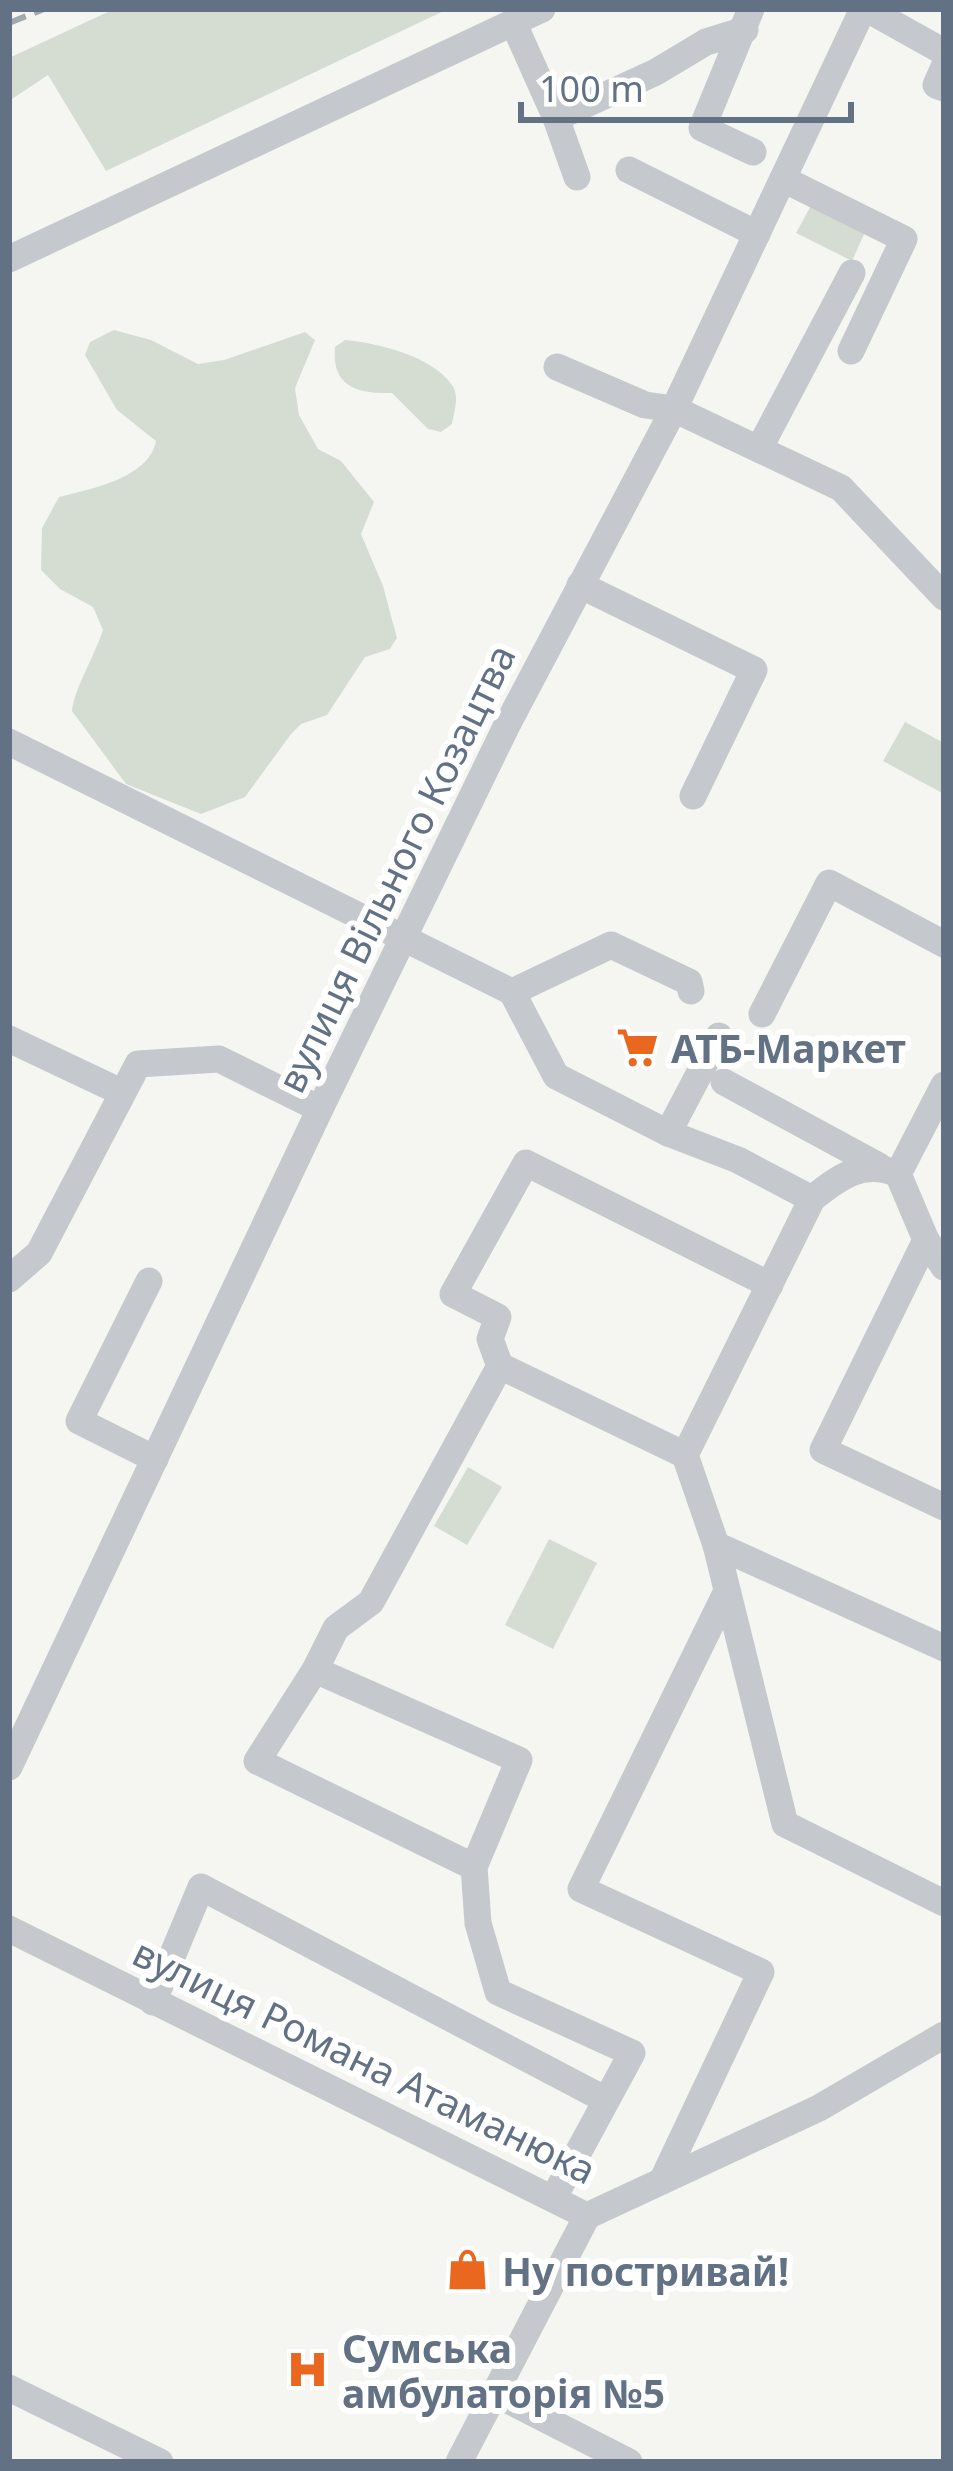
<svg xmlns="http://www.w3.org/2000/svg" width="953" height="2471" font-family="'Noto Sans',sans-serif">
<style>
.green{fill:#d5ddd3}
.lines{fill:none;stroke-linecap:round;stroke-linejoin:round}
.minor{stroke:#c5c8cc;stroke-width:27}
.rail{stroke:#a3a8af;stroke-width:6;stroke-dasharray:18 9;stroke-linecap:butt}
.labels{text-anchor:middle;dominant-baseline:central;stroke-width:12;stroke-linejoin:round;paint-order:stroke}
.street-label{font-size:39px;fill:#637184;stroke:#fff}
.poi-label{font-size:39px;font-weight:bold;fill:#637184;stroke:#fff;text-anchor:start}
</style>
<rect width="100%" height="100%" fill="#f5f6f2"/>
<!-- green -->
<g class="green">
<polygon points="114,9 448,9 106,171 48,75 9,101 9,58"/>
<polygon points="813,202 866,230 852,261 796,233"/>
<path d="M114,330L151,340L198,364L224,360L305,332L315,340L295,388L299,415L318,449L341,461L374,502L361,534L383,586L397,638L390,649L365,657L327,715L301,724L291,734L245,797L201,814L126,784L72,711C74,689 95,655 103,630L93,607L60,589L41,570L42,528L59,497C91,489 149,478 156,441L117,410L85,355L90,342Z"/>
<path d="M345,340C378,343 432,356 452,385C460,396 454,412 452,424L441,432L428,429L392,393C358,394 331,387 335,347Z"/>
<polygon points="905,722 944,743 944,794 883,761"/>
<polygon points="468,1467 502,1487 467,1545 434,1526"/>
<polygon points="549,1539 597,1563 553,1649 505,1625"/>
</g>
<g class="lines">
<!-- minor -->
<g class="minor">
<polyline points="751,9 702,128 753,152"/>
<polyline points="867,9 944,52"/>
<polyline points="513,22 556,118 656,72 706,42 745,30"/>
<polyline points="944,67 936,85 944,88"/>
<polyline points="556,118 577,177"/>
<polyline points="629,170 757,234"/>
<polyline points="783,179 904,239 851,351"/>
<polyline points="9,259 542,9"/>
<polyline points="557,367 645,405 674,409 841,488 944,597"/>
<polyline points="759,449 852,273"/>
<polyline points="580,585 754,670 693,796"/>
<polyline points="9,742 512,992"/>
<path d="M512,992L556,1076L668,1133L738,1160L812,1199C839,1177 863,1159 898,1174L926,1240L944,1267"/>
<polyline points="512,992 611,945 689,982 691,991"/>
<polyline points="762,1014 829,883 944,944"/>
<polyline points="9,1039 121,1092"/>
<polyline points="724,1082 879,1166"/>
<polyline points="668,1133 719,1036"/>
<polyline points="898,1174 944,1085"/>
<polyline points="812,1199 685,1455 716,1545 944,1648"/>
<polyline points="926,1240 823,1450 944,1507"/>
<polyline points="9,1279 39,1253 138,1064 219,1059 320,1109"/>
<polyline points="149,1281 79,1421 155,1459"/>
<polyline points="500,1366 371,1602 336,1628 315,1670 519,1760 474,1867 478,1923 498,1992 632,2053 553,2199"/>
<polyline points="685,1455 500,1366 490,1339 498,1317 453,1294 526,1163 770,1285"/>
<polyline points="716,1545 785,1824 944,1903"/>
<polyline points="315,1670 257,1761 474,1867"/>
<polyline points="9,1767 320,1109 506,727 674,409 863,9"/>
<polyline points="9,1929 587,2216 819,2108 944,2035"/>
<polyline points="153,2002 201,1887 606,2100"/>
<polyline points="662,2181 761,1972 581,1889 727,1591"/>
<polyline points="9,2388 160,2462"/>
<polyline points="494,2393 629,2462"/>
<polyline points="459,2462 587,2216"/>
</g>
<!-- rail -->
<polyline class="rail" points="9,23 44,9"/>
</g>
<!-- icons -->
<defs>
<symbol id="supermarket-bare" viewBox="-9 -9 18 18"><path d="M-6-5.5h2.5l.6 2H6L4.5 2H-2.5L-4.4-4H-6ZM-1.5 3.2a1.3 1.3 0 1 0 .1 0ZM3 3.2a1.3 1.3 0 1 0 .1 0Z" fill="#e9671e" stroke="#fff" stroke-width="2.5" paint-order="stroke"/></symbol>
<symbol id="shop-bare" viewBox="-9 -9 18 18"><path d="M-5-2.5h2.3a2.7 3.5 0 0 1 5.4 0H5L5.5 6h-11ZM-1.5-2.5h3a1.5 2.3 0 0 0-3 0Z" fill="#e9671e" stroke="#fff" stroke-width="2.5" paint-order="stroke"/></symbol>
<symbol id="hospital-bare" viewBox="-9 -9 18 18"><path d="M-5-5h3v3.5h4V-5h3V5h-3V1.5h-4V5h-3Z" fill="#e9671e" stroke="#fff" stroke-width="2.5" paint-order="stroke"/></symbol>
</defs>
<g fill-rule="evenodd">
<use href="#supermarket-bare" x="608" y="1018" width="59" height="59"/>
<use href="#shop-bare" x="438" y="2240" width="59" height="59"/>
<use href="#hospital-bare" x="278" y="2340" width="59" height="59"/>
</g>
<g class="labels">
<!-- street labels -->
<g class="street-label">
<text transform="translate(395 868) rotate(-64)">вулиця Вільного Козацтва</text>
<text transform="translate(365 2060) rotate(26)">вулиця Романа Атаманюка</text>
</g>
<!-- poi labels -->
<g class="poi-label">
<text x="671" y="1047">АТБ-Маркет</text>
<text x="502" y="2270">Ну постривай!</text>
<text x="342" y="2347">Сумська<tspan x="342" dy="45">амбулаторія №5</tspan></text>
</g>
</g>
<!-- border -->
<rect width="953" height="2471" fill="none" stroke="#637184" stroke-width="24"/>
<!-- scale -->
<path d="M521 102v18h330v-18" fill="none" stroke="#637184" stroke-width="6"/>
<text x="539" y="102" font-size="36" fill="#637184" stroke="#ffffff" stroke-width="9" paint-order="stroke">100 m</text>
</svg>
